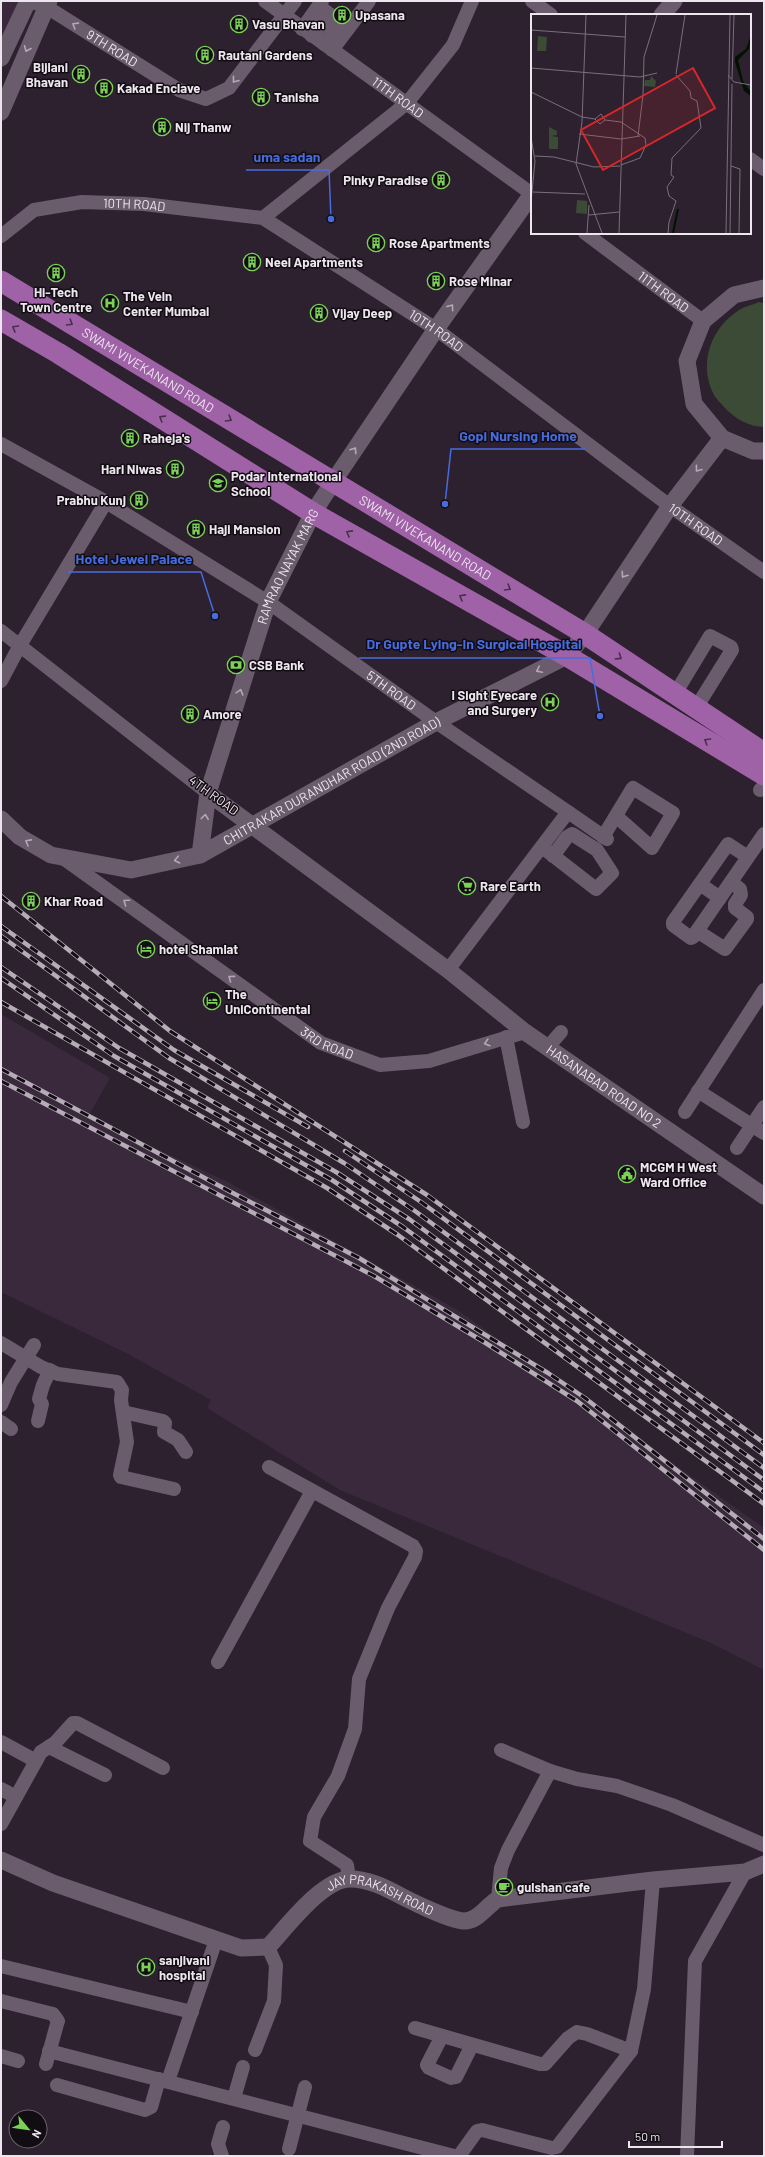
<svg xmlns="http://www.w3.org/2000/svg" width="765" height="2157" font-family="Barlow,sans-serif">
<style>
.built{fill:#3a293c}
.green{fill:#3b4b35}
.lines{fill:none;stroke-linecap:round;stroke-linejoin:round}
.minor{stroke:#6b5c6d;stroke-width:14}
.tertiary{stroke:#6b5c6d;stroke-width:17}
.primary{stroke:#9f62a7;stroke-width:21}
.rail-casing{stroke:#b5acb7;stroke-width:4.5}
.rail{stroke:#120c13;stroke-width:3;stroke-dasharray:9;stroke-linecap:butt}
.oneway{stroke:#b3a8b4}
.oneway2{stroke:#4a2e4e}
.labels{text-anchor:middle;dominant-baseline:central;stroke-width:3;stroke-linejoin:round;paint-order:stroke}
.poi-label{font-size:13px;font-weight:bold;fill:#eee6ef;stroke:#120c13;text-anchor:start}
.street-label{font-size:13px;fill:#eee6ef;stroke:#120c13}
.inset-river{fill:none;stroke:#001200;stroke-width:2}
.inset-road{fill:none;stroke:#7a6f7c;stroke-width:1}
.view{fill:#d62828;fill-opacity:0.15;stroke:#d62828;stroke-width:2}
.inset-edge{fill:none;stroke:#eee6ef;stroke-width:2}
.leader{fill:none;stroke:#476cdd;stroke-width:1.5}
.callout-dot{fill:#476cdd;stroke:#120c13;stroke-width:1.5}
.callout-label{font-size:14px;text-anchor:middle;font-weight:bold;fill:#476cdd;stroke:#120c13;stroke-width:3;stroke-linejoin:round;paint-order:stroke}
</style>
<rect width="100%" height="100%" fill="#2d202f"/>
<!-- built -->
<g class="built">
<polygon points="1,1 24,1 1,52"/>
<polygon points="1,1014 110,1078 88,1117 226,1181 456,1309 764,1528 764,1670 711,1643 340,1490 207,1408 211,1400 126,1353 1,1292"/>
</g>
<!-- green -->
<path class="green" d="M759,302L764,303V427C749,427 734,418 724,407C721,403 715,398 713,393C698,362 712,327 739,310C745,306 753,305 759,302Z"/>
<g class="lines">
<!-- minor -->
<g class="minor">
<path id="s1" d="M30,1L45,6L179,90L206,99L229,88L295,1"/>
<path id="s2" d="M265,1L532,194"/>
<polyline points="532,1 551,15"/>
<polyline points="319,6 348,29"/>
<polyline points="302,29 322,1"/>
<polyline points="312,36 329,14"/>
<polyline points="324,44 339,22"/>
<polyline points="332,50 369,1"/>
<polyline points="750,159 764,169"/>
<polyline points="263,218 407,103 453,45 472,1"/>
<path id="s3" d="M585,233L703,321"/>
<path id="s4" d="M1,236L34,210L82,202L144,204L263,218L436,329L670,506L764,572"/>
<path id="s5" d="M1,444L106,502L268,602L436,722L568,812L448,970"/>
<polyline points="1,631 208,793"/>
<polyline points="1,681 19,647 106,502"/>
<polyline points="675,694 710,636 731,647 732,650 696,708"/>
<polyline points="760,790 764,786"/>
<polyline points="568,812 607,839"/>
<polyline points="603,837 632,789 633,788 673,813 652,848 616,816"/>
<polyline points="542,847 596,889 612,873 597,850 572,834 567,837 553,856"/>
<polyline points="748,857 728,844 673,922 673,925 691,938 693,937 697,931 764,834"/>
<path id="s6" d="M63,858L321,1043L380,1065L429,1061L525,1032"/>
<polyline points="700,884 720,898"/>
<polyline points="697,931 725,949 747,919 747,917 735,908 735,904 741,895 740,889 731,882"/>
<polyline points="506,1037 523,1122"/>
<polyline points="548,1047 561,1032"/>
<polyline points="698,1091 764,1133"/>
<polyline points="685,1112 764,990"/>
<polyline points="737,1148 764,1107"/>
<polyline points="1,1343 41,1367 58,1374 117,1382 122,1390 121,1400 127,1442 120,1475 121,1477 174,1489"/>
<polyline points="1,1405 11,1382 34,1345"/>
<polyline points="123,1412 163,1421 165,1423 164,1432 178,1440 186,1452"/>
<polyline points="38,1421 42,1404 39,1399 43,1385 50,1370"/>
<polyline points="1,1422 11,1429"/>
<polyline points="269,1467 413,1546 416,1551 415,1557 388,1608 359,1679 355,1729 338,1776 314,1817 310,1841 347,1865 349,1879"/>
<polyline points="218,1662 312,1491"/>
<polyline points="1,1742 36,1761"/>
<polyline points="49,1747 105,1775"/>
<polyline points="501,1750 550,1771 577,1779 617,1786 672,1805 764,1845"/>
<polyline points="1,1789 16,1797"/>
<polyline points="1,1824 41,1752 55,1743 73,1723 77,1723 163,1768"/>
<polyline points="498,1899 501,1868 508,1850 550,1771"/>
<polyline points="1,1966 192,2012"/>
<polyline points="1,2001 53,2014 58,2021 57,2024 46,2064"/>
<polyline points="415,2028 540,2064 545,2064 568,2038 577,2032 587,2034 631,2051"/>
<polyline points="442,2036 427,2065 429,2068 451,2078 456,2077 472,2045"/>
<polyline points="255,2050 274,2001 276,1965 268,1947"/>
<polyline points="49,2051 454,2156"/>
<polyline points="1,2056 18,2061"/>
<polyline points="168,2081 216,1940"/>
<polyline points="57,2085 145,2110 151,2107 159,2079"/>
<polyline points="234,2098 243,2067"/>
<polyline points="289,2149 305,2087"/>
<polyline points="222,2156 218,2144 223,2127"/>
<polyline points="459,2156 477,2131 482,2130 552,2148 557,2147 631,2051 644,1989 653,1880"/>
<polyline points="687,2156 695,1961 745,1872"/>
</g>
<!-- tertiary -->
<g class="tertiary">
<polyline points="662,15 674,1"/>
<polyline points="1,58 28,1"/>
<polyline points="1,112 49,1"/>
<polyline points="764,288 734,295 703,321 687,361 694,404 722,438 753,451 764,451"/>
<path id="s7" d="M208,793L448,970L525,1032L764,1196"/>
<path id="s8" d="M1,819L20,837L51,855L131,870L200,855L436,722L567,656L585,634L670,506L722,438"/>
<path id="s9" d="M200,855L208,793L268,602L313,513L333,482L436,329L532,194"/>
<path id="s10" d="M1,1860L53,1883L241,1948L268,1947C286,1928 322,1879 350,1879C372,1879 391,1891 409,1900C421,1906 451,1920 463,1921C478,1922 487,1905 498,1899L653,1880L745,1872L764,1864"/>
</g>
<!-- primary -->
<g class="primary">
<path id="s11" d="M1,281L585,634L764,753"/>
<polyline points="1,320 58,353 313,513 567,656 764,775"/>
</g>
<defs>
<g id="rail">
<polyline points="1,896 170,1031 427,1195 764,1443"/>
<polyline points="1,926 174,1050 308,1127"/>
<polyline points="1,936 169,1058 344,1163 415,1211 764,1468"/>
<polyline points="1,967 119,1048 336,1172 409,1219 764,1480"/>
<polyline points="1,978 114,1056 332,1180 403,1227 764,1492"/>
<polyline points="1,1002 327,1188 398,1235 764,1504"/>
<polyline points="1,1069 229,1191 359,1258 548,1373 585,1398 764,1539"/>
<polyline points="1,1081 374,1276 484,1342 577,1401 764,1550"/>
<polyline points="345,1151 421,1202 764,1455"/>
</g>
</defs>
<!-- rail casing -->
<use href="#rail" class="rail-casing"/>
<!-- rail -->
<use href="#rail" class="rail"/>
</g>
<!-- one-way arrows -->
<defs><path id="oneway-chevron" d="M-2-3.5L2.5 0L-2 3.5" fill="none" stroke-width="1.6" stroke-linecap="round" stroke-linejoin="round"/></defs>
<g class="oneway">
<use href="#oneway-chevron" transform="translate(75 25) rotate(-148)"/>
<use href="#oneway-chevron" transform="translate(27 49) rotate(113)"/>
<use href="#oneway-chevron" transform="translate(235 80) rotate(128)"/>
<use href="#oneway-chevron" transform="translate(451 307) rotate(-54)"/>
<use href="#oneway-chevron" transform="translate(354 450) rotate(-56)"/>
<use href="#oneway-chevron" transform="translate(698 469) rotate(127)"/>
<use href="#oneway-chevron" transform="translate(624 575) rotate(124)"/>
<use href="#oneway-chevron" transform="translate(539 670) rotate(154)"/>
<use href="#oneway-chevron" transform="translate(240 692) rotate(-73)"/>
<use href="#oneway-chevron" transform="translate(205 817) rotate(-83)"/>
<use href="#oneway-chevron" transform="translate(28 842) rotate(-151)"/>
<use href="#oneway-chevron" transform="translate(177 860) rotate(168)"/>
<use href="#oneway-chevron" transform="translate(126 902) rotate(-145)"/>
<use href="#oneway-chevron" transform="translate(231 978) rotate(-144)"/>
<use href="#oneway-chevron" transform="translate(487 1043) rotate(163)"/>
</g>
<g class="oneway2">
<use href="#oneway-chevron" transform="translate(70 323) rotate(31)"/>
<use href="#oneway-chevron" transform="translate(15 328) rotate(-150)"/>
<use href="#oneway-chevron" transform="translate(162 418) rotate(-148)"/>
<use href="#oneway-chevron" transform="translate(229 419) rotate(31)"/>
<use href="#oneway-chevron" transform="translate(349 533) rotate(-151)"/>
<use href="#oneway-chevron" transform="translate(508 588) rotate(31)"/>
<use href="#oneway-chevron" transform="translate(462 597) rotate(-151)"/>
<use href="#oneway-chevron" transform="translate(619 657) rotate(33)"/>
<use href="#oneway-chevron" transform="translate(707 741) rotate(-149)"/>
</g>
<!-- icons -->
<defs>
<symbol id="building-ring" viewBox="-11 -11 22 22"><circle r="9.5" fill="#120c13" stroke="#7bd156" stroke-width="1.5"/><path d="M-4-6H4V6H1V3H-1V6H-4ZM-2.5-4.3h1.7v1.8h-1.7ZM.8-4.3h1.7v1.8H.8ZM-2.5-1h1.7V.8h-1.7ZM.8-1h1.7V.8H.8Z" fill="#7bd156"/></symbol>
<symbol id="hospital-ring" viewBox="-11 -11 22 22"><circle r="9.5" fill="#120c13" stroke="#7bd156" stroke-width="1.5"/><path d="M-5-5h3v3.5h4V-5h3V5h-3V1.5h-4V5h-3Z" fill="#7bd156"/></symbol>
<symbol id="school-ring" viewBox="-11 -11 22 22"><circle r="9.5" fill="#120c13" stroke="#7bd156" stroke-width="1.5"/><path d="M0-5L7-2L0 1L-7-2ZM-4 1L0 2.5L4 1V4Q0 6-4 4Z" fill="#7bd156"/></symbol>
<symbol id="bank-ring" viewBox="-11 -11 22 22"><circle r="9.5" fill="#120c13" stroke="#7bd156" stroke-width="1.5"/><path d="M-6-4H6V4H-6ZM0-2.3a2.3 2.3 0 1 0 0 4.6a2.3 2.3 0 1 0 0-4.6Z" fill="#7bd156"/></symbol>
<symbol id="supermarket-ring" viewBox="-11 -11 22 22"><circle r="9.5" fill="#120c13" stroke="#7bd156" stroke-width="1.5"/><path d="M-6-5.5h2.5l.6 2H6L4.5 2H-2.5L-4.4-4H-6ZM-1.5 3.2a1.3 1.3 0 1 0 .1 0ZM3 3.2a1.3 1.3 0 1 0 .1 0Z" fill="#7bd156"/></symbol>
<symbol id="hotel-ring" viewBox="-11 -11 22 22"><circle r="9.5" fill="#120c13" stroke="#7bd156" stroke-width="1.5"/><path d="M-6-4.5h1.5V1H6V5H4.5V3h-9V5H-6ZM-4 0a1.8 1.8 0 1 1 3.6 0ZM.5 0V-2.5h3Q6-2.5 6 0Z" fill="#7bd156"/></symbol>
<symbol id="civic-ring" viewBox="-11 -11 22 22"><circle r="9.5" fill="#120c13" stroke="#7bd156" stroke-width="1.5"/><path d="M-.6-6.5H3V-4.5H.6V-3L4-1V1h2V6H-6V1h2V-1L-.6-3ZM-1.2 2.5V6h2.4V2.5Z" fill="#7bd156"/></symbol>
<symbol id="cafe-ring" viewBox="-11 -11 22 22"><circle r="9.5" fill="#120c13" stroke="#7bd156" stroke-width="1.5"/><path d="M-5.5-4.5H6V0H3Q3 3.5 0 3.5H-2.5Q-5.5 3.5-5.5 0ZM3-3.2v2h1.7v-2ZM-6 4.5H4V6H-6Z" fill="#7bd156"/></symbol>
</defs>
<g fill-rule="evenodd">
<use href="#building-ring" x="332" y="5" width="20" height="20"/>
<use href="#building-ring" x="229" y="14" width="20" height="20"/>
<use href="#building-ring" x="195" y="45" width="20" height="20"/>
<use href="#building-ring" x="71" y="64" width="20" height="20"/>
<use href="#building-ring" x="94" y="78" width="20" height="20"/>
<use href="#building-ring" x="251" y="87" width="20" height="20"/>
<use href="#building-ring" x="152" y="117" width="20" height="20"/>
<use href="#building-ring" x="431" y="170" width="20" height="20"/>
<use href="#building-ring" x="366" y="233" width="20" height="20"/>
<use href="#building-ring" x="242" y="252" width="20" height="20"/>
<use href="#building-ring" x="46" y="263" width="20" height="20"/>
<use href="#building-ring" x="426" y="271" width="20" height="20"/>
<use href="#hospital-ring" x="100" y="293" width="20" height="20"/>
<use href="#building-ring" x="309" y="303" width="20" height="20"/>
<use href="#building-ring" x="120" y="428" width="20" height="20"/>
<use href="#building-ring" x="165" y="459" width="20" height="20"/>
<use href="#school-ring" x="208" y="473" width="20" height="20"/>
<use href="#building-ring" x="129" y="490" width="20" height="20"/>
<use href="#building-ring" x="186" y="519" width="20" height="20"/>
<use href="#bank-ring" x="226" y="655" width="20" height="20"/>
<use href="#hospital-ring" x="540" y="692" width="20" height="20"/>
<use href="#building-ring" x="180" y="704" width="20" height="20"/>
<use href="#supermarket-ring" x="457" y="876" width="20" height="20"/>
<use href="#building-ring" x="21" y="891" width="20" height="20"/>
<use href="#hotel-ring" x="136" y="939" width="20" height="20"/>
<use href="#hotel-ring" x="202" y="991" width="20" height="20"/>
<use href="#civic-ring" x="617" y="1164" width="20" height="20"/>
<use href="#cafe-ring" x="494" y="1877" width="20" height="20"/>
<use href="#hospital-ring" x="136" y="1957" width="20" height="20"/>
</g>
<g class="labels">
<!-- poi labels -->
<g class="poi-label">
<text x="355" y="15">Upasana</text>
<text x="252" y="24">Vasu Bhavan</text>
<text x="218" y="55">Rautani Gardens</text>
<text x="68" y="67" text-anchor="end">Bijlani<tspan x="68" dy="15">Bhavan</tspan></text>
<text x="117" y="88">Kakad Enclave</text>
<text x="274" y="97">Tanisha</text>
<text x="175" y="127">Nij Thanw</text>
<text x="428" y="180" text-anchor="end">Pinky Paradise</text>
<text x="389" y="243">Rose Apartments</text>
<text x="265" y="262">Neel Apartments</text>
<text x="449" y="281">Rose Minar</text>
<text x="56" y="292" text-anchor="middle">Hi-Tech<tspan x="56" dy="15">Town Centre</tspan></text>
<text x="123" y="296">The Vein<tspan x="123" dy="15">Center Mumbai</tspan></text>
<text x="332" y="313">Vijay Deep</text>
<text x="143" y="438">Raheja's</text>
<text x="162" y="469" text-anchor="end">Hari Niwas</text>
<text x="231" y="476">Podar International<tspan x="231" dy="15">School</tspan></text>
<text x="126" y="500" text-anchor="end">Prabhu Kunj</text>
<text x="209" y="529">Haji Mansion</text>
<text x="249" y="665">CSB Bank</text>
<text x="537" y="695" text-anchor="end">I Sight Eyecare<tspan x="537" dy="15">and Surgery</tspan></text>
<text x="203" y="714">Amore</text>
<text x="480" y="886">Rare Earth</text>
<text x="44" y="901">Khar Road</text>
<text x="159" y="949">hotel Shamlat</text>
<text x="225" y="994">The<tspan x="225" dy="15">UniContinental</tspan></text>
<text x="640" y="1167">MCGM H West<tspan x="640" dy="15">Ward Office</tspan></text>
<text x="517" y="1887">gulshan cafe</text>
<text x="159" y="1960">sanjivani<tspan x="159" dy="15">hospital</tspan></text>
</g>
<!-- street labels -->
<g class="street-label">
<text stroke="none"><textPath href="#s1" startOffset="95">9TH ROAD</textPath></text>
<text stroke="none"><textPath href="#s2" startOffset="164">11TH ROAD</textPath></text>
<text stroke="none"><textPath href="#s4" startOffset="143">10TH ROAD</textPath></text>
<text stroke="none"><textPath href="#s3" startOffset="98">11TH ROAD</textPath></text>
<text stroke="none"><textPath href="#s4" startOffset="479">10TH ROAD</textPath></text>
<text stroke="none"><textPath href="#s11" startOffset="172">SWAMI VIVEKANAND ROAD</textPath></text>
<text stroke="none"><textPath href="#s4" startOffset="803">10TH ROAD</textPath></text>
<text stroke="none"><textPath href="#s11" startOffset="496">SWAMI VIVEKANAND ROAD</textPath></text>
<text stroke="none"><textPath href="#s9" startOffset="303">RAMRAO NAYAK MARG</textPath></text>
<text stroke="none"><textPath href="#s5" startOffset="462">5TH ROAD</textPath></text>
<text stroke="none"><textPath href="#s8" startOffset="365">CHITRAKAR DURANDHAR ROAD (2ND ROAD)</textPath></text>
<text transform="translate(214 795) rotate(36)">4TH ROAD</text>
<text stroke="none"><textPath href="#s6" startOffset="323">3RD ROAD</textPath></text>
<text stroke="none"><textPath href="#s7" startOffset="493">HASANABAD ROAD NO 2</textPath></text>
<text stroke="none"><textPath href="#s10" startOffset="424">JAY PRAKASH ROAD</textPath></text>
</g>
</g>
<!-- overview -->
<g transform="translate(531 14)">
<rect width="220" height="220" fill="#2d202f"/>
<path d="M7,22L16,23L15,37H6ZM120,62L125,67L124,73L113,72L114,66H119ZM18,113L26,117V121L20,122L27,123V135H18ZM46,186L56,187V200L45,199Z" fill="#3b4b35"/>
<path d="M220,21L218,35L207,46L212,67L220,78V82L213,77L204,48V43L215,35Z" fill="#001200"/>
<path class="inset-river" d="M142,219L147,195"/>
<path class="inset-road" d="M55,1L51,108L45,150L71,219M0,16L94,23M0,54L109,63L126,59M145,60L154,1M197,61L203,68L220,71M201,65L203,1M0,78L51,103M51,103L64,105L69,110L74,106M64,105L70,100L74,106M74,106L90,108L114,124L115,131L109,144L90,151M48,120L90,125L109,122M107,122L112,81L113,43L126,1M0,123L4,147L0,188M4,142L23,143L63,153L89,152M200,152L209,155L208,219M2,178L54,180M58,201L88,198M56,219L58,191M88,219L95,1M137,219L138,208L145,187L138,182L136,173L143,163L140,161L141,144L170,114L166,87L160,84L159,77L145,61M195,219L199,1M199,219L201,70"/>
<path class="view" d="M162,54L184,94L72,156L50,116Z"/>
<rect width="220" height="220" class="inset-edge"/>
</g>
<!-- callouts -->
<path class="leader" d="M331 219L329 170H246M445 504L451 449H585M215 616L201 572H68M600 716L590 658H359"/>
<g class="callout-dot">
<circle cx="331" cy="219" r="4"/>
<circle cx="445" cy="504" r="4"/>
<circle cx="215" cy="616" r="4"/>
<circle cx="600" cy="716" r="4"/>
</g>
<g class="callout-label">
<text x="287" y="162">uma sadan</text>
<text x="518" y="441">Gopi Nursing Home</text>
<text x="134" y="564">Hotel Jewel Palace</text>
<text x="474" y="649">Dr Gupte Lying-In Surgical Hospital</text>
</g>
<!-- border -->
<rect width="765" height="2157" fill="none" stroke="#eee6ef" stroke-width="4"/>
<!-- north arrow -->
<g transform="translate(28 2129) rotate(119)"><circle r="19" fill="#120c13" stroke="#6a636b"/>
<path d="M0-3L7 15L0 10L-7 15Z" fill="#7bd156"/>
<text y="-6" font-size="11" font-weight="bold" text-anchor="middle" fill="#eee6ef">N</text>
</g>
<!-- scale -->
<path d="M629 2141v6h93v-6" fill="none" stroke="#eee6ef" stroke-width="2"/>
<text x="635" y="2141" font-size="12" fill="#eee6ef" stroke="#120c13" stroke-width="3" paint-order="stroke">50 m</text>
</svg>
